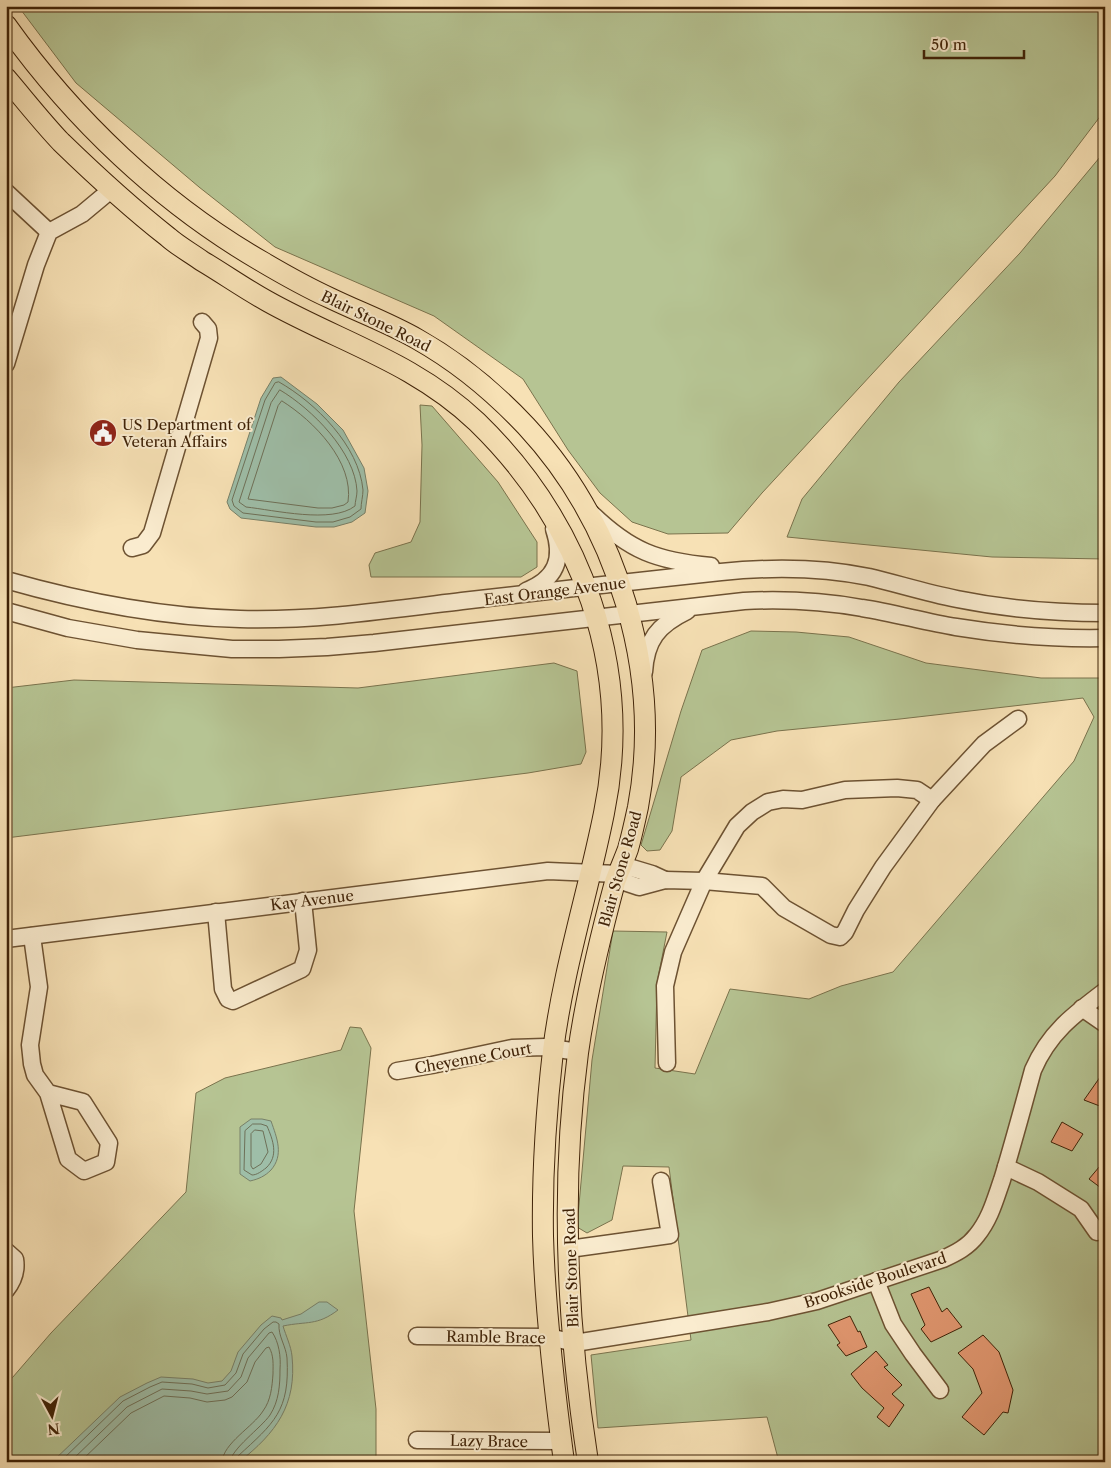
<svg xmlns="http://www.w3.org/2000/svg" width="1111" height="1468" font-family="'Libre Caslon Text',serif">
<style>
.green{fill:#b6c493;stroke:#7a734d}
.water{fill:#9ebea8;stroke:#788068}
.lines{fill:none;stroke-linecap:round;stroke-linejoin:round}
.shore{stroke:#6e7058;stroke-width:1}
.building{fill:#e19770;stroke:#3f2207}
.minor-casing{stroke:#6d5232;stroke-width:19}
.major-casing{stroke:#3f2207;stroke-width:22}
.minor{stroke:#faeccf;stroke-width:16}
.major{stroke:#f7e1b5;stroke-width:20}
.labels{text-anchor:middle;dominant-baseline:central;stroke-width:4;stroke-linejoin:round;paint-order:stroke}
.street-label{font-size:15px;fill:#3f2207;stroke:#faeccf}
.poi-label{font-size:15px;fill:#3f2207;stroke:#faeccf;text-anchor:start}
</style>
<rect width="100%" height="100%" fill="#f7e1b5"/>
<filter id="stains"><feTurbulence type="fractalNoise" baseFrequency=".004" numOctaves="4"/><feColorMatrix values="0 0 0 0 .2 0 0 0 0 .09 0 0 0 0 .02 0 0 0 .5 -.17"/></filter>
<radialGradient id="worn" r=".72"><stop offset=".6" stop-color="#630" stop-opacity="0"/><stop offset="1" stop-color="#630" stop-opacity=".3"/></radialGradient>
<!-- green -->
<g class="green">
<polygon points="18,6 1105,6 1105,110 1055,176 762,493 728,533 668,534 632,522 600,493 568,450 523,379 434,316 275,247 199,187 76,83"/>
<polygon points="1105,151 1105,559 992,557 787,537 802,499 899,382 1020,253"/>
<polygon points="420,405 432,406 498,482 537,542 537,567 521,577 371,577 369,565 375,553 411,542 420,522 422,445"/>
<polygon points="751,631 796,632 849,637 926,663 1041,678 1105,678 1105,1462 779,1462 767,1417 598,1428 591,1355 691,1340 669,1167 623,1166 612,1220 587,1233 577,1227 592,1060 613,931 667,932 657,983 655,1068 695,1074 730,989 809,999 841,986 893,972 1074,761 1094,717 1083,698 900,719 777,731 731,740 681,777 672,831 660,850 647,851 641,845 681,711 702,650"/>
<polygon points="554,663 577,671 586,752 581,764 528,773 6,838 6,688 74,680 358,688"/>
<polygon points="350,1027 361,1028 371,1048 354,1211 376,1409 376,1462 6,1462 6,1385 51,1333 186,1192 196,1093 225,1078 341,1050"/>
</g>
<!-- water -->
<g class="water">
<polygon points="281,377 317,404 343,430 364,468 368,491 365,513 352,522 334,527 316,527 241,518 230,509 227,502 261,398 273,378"/>
<path d="M251,1119H262L271,1121C277,1138 284,1155 271,1170C265,1176 259,1179 250,1181L240,1174V1127Z"/>
<path d="M319,1302H327L338,1310C317,1326 307,1321 283,1326C286,1336 291,1346 292,1356C297,1405 276,1433 239,1462H52L120,1397L147,1383L161,1377L193,1379L208,1383L222,1381L231,1371L238,1352L261,1325L272,1316L281,1318L282,1320L301,1314Z"/>
</g>
<g class="lines">
<!-- shore -->
<g class="shore">
<path d="M279,382C316,403 359,446 363,490C363,496 361,503 361,509L350,517L333,522H316L243,513L234,506L232,500L265,400L275,383Z"/>
<path d="M280,390C312,409 355,452 357,491C357,496 355,502 355,506C332,524 274,510 246,507L239,502L271,403Z"/>
<path d="M282,401C314,421 354,462 348,502L344,505L332,508H318L248,499L278,406Z"/>
<path d="M253,1124H261L267,1126C273,1140 279,1156 266,1168C262,1171 257,1175 252,1175L244,1170L245,1131Z"/>
<polygon points="255,1130 263,1131 268,1152 261,1164 253,1169 251,1166 251,1134"/>
<path d="M60,1462L123,1401L150,1387L162,1382L192,1384L208,1388L225,1385L236,1373L243,1354L264,1329L273,1322H276L279,1324C278,1336 286,1346 287,1358C290,1411 274,1423 238,1456L236,1462"/>
<path d="M70,1462L127,1407L162,1389L191,1391L207,1394L228,1391L241,1377L248,1358L269,1333L272,1332C279,1342 281,1357 280,1369C280,1385 279,1401 270,1415C261,1428 231,1449 230,1462"/>
<path d="M80,1462L131,1413L164,1396L190,1398L207,1402L225,1400L232,1397L247,1382L255,1362L266,1348L269,1347C274,1356 273,1364 273,1374C272,1387 271,1400 263,1411C253,1427 223,1443 222,1462"/>
</g>
</g>
<!-- building -->
<g class="building">
<polygon points="1105,1070 1105,1108 1084,1100"/>
<polygon points="1062,1122 1083,1134 1072,1151 1051,1142"/>
<polygon points="1105,1160 1105,1191 1089,1179"/>
<polygon points="929,1287 942,1312 947,1308 962,1327 931,1342 921,1329 925,1325 911,1294"/>
<polygon points="850,1316 858,1332 860,1331 867,1347 846,1356 837,1345 840,1343 828,1325"/>
<polygon points="983,1335 999,1352 1013,1390 1008,1413 1003,1412 984,1435 962,1417 982,1393 973,1369 958,1353"/>
<polygon points="876,1351 888,1365 884,1367 902,1385 892,1394 904,1405 889,1427 877,1417 884,1408 862,1388 851,1374"/>
</g>
<g class="lines">
<defs>
<g id="minor">
<polyline points="6,192 49,232"/>
<polyline points="6,364 36,265 49,232 82,214 112,189"/>
<path d="M591,513C630,551 657,561 711,566"/>
<polyline points="132,548 143,545 152,533 209,338 208,329 202,322"/>
<path d="M6,580C83,602 160,617 240,619C315,621 389,610 462,601C548,591 635,581 721,572C770,567 820,567 869,577C898,584 927,593 957,599C1006,609 1055,613 1105,613"/>
<path d="M526,591C556,579 564,559 554,529"/>
<path d="M6,611L68,628L137,640L232,649H279L327,647L374,643L744,601C784,599 823,601 862,608C894,613 925,622 956,627C1005,635 1055,639 1105,638"/>
<path d="M644,672C646,640 658,625 687,611"/>
<polyline points="618,874 624,882 639,887 665,880 704,881 762,886 784,908 831,935 840,937 845,932 856,910 883,867 932,800 984,744 1018,719"/>
<polyline points="216,912 223,989 228,999 233,1001 302,969 308,950 303,901"/>
<polyline points="32,936 39,987 30,1045 32,1064 35,1075 48,1093 68,1159 84,1171 106,1162 109,1143 83,1102 48,1093"/>
<polyline points="6,939 548,871 618,874 632,868 652,874 665,880"/>
<polyline points="1082,1008 1105,1024"/>
<polyline points="667,1063 665,986 673,952 704,881 737,826 752,812 768,802 783,799 802,800 845,790 897,788 917,790 932,800"/>
<polyline points="397,1071 432,1065 512,1048 545,1047 578,1052"/>
<polyline points="1006,1167 1038,1182 1081,1209 1097,1232"/>
<polyline points="569,1249 670,1235 661,1181"/>
<path d="M6,1251L15,1259C17,1271 14,1280 6,1290"/>
<polyline points="876,1281 893,1324 913,1354 940,1390"/>
<path d="M417,1336L549,1337L575,1343L768,1312L817,1301L943,1259C956,1253 968,1247 977,1235C990,1219 995,1200 1002,1180C1013,1144 1023,1107 1033,1070C1049,1033 1073,1015 1105,991"/>
<polyline points="417,1440 561,1441"/>
</g>
<g id="major">
<path d="M6,25C73,119 161,203 261,261C283,274 306,287 330,298C359,312 389,323 417,339C458,362 494,392 526,426C618,525 663,673 638,807C635,821 632,835 628,849C624,860 619,871 615,882C600,938 586,994 578,1053C560,1188 567,1327 588,1462"/>
<path d="M6,78C24,99 42,122 61,142C95,175 131,208 168,237C178,246 191,253 202,261C224,274 245,289 267,301C340,342 414,362 477,422C582,524 634,668 604,813C588,893 563,970 553,1051C546,1112 542,1174 543,1236C545,1311 554,1387 564,1462"/>
</g>
</defs>
<!-- minor casing -->
<use href="#minor" class="minor-casing"/>
<!-- major casing -->
<use href="#major" class="major-casing"/>
<!-- minor -->
<use href="#minor" class="minor"/>
<!-- major -->
<use href="#major" class="major"/>
</g>
<!-- icons -->
<defs>
<symbol id="civic-disc" viewBox="-11 -11 22 22"><circle r="9.5" fill="#8f2418" stroke="#faeccf"/><path d="M-.6-6.5H3V-4.5H.6V-3L4-1V1h2V6H-6V1h2V-1L-.6-3ZM-1.2 2.5V6h2.4V2.5Z" fill="#fff"/></symbol>
</defs>
<g fill-rule="evenodd">
<use href="#civic-disc" x="87" y="417" width="32" height="32"/>
</g>
<g class="labels">
<!-- street labels -->
<g class="street-label">
<text transform="translate(376 321) rotate(26)">Blair Stone Road</text>
<text transform="translate(555 591) rotate(-7)">East Orange Avenue</text>
<text transform="translate(620 869) rotate(-74)">Blair Stone Road</text>
<text transform="translate(312 900) rotate(-7)">Kay Avenue</text>
<text transform="translate(473 1058) rotate(-10)">Cheyenne Court</text>
<text transform="translate(571 1268) rotate(-92)">Blair Stone Road</text>
<text transform="translate(875 1280) rotate(-18)">Brookside Boulevard</text>
<text transform="translate(496 1337) rotate(1)">Ramble Brace</text>
<text transform="translate(489 1441) rotate(1)">Lazy Brace</text>
</g>
<!-- poi labels -->
<g class="poi-label">
<text x="122" y="424">US Department of<tspan x="122" dy="17">Veteran Affairs</tspan></text>
</g>
</g>
<!-- margin -->
<rect width="1111" height="1468" fill="none" stroke="#f7e1b5" stroke-width="25"/>
<rect x="8" y="8" width="1096" height="1453" fill="none" stroke="#3f2207" stroke-width="2.5"/>
<rect x="12" y="12" width="1086" height="1443" fill="none" stroke="#3f2207"/>
<!-- north arrow -->
<g transform="translate(52 1416) rotate(173)" stroke="#faeccf" stroke-width="4" paint-order="stroke">
<path d="M0-4L9 19L0 12L-9 19Z" fill="#3f2207"/>
<text y="-8" font-size="14" font-weight="bold" text-anchor="middle" fill="#3f2207">N</text>
</g>
<!-- scale -->
<path d="M924 50v8h100v-8" fill="none" stroke="#3f2207" stroke-width="2.5"/>
<text x="931" y="50" font-size="15" fill="#3f2207" stroke="#faeccf" stroke-width="4" paint-order="stroke">50 m</text>
<rect width="100%" height="100%" filter="url(#stains)"/>
<rect width="100%" height="100%" fill="url(#worn)"/>
</svg>
